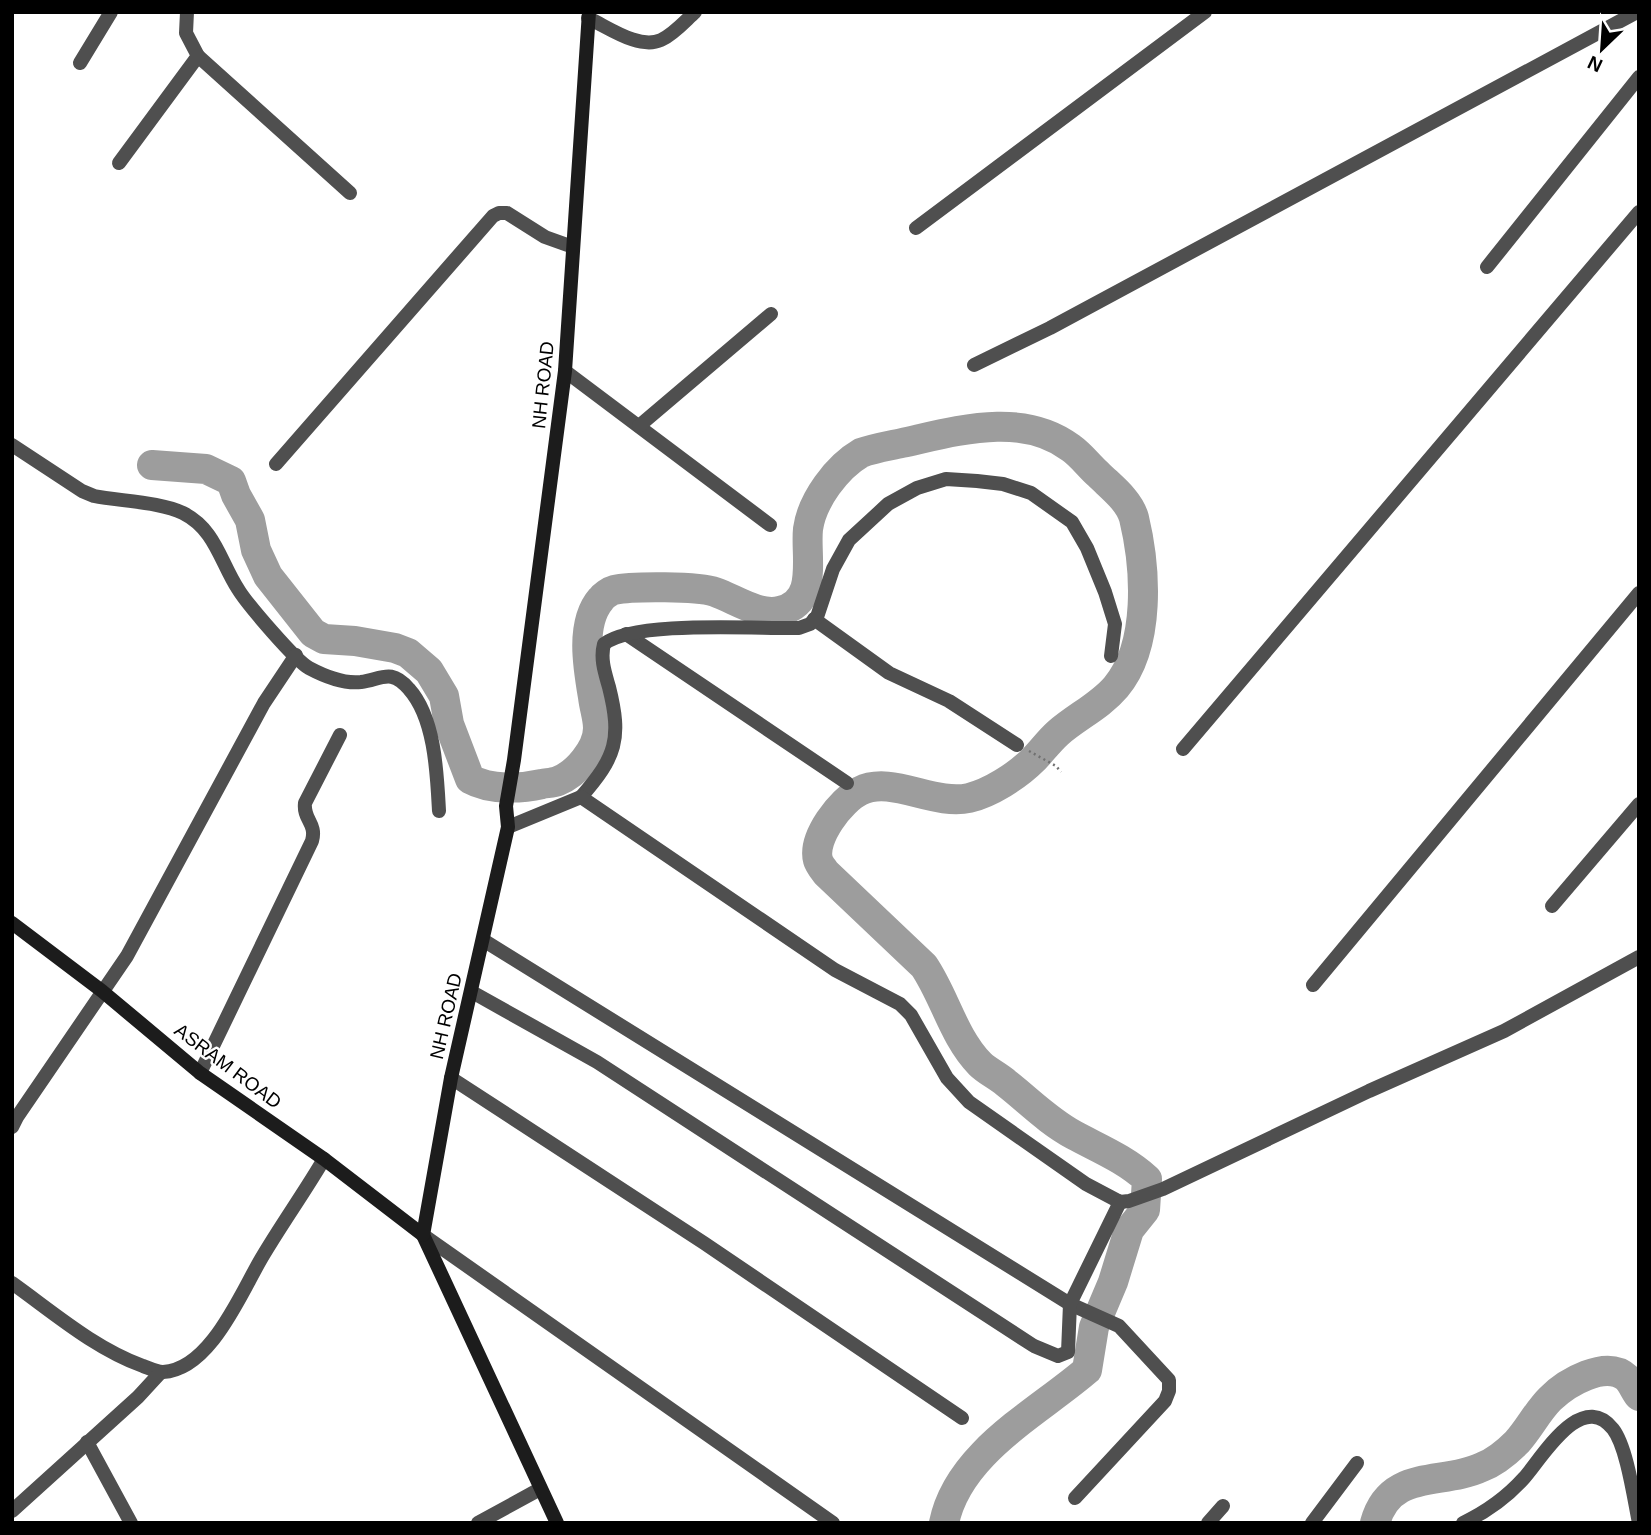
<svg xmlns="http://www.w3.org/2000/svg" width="1651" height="1535" font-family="Helvetica,sans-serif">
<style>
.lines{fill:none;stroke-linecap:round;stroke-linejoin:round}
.river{stroke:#9d9d9d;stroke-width:30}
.path{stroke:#717171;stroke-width:2.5;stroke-dasharray:2 3.5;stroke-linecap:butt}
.minor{stroke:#4f4f4f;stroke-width:14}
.tertiary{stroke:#4f4f4f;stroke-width:14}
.secondary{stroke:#1c1c1c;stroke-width:14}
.labels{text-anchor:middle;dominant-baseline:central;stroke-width:5;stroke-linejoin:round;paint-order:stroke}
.street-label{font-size:19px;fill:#000;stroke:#fff}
</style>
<rect width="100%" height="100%" fill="#fff"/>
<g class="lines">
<!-- river -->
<g class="river">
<path d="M152,465L206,469L231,481L236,495L250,520L256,550L268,576L313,633L324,639L355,641L395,648L408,653L429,671L444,696L449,724L470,779C490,790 520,789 542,784C547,783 553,783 558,781C576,774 598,749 598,728C598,718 594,707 593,697C588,668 580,623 601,599C603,596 610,591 614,590C631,586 699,586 715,592C735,599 758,616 780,611C819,603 805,556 808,529C812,500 837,467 861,453C875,448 889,446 902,443C957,431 1022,411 1071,448C1081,455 1089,466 1098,474C1111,487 1129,500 1134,518C1146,568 1151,645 1116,687C1100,706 1076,717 1058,733C1049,741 1041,752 1033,760C1017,776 990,793 969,798C934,806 891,775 860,791C841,800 812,838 818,860C819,864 823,869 826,873L924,966C945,997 953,1036 980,1064C987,1071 998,1076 1006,1083C1029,1101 1048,1121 1074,1135C1100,1149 1125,1159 1147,1179L1145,1210L1129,1230L1113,1282L1094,1327L1087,1370C1037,1413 958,1453 944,1523"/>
<path d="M1375,1523C1390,1468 1442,1486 1482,1467C1495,1462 1507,1452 1517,1442C1529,1429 1537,1412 1550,1399C1566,1383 1606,1359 1627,1378C1632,1383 1635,1391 1639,1396"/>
</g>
<!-- path -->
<polyline class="path" points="1029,751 1056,766 1061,772"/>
<!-- minor -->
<g class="minor">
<path d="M588,18C608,27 639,50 661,40C674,34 685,21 695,12"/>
<polyline points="198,56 350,193"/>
<polyline points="80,63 111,12"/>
<polyline points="119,163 198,56 186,33 187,12"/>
<polyline points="916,228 1205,12"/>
<polyline points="1487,267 1639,77"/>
<polyline points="974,365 1050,328 1637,12"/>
<polyline points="565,371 770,525"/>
<polyline points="639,426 771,314"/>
<path d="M12,445L82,491L94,496C119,501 162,502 183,513C215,529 220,561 238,589C247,604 296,661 309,668C324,676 344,684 361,682C382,679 391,668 409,689C435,718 437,773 439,811"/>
<polyline points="276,464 493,216 499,213 507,213 545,237 573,247"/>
<polyline points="814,619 889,673 949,701 1017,745"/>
<polyline points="626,634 847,783"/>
<polyline points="1183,749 1639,212"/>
<path d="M581,797C616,757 622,739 609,687C605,673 600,659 604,644C634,620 757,629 799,628L810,624L817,617L833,569L849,540L888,504L917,488L946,479L977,481L1003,484L1031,493L1072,522L1087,548L1105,592L1115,624L1111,656"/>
<polyline points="508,827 581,797 835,970 900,1004 911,1015 947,1078 969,1102 1086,1184 1120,1202 1129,1201 1163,1189 1369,1091 1504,1031 1639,957"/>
<polyline points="1552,906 1639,804"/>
<polyline points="483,940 1070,1304 1119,1326 1169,1380 1169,1391 1165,1401 1075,1498"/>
<polyline points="1313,985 1639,593"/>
<polyline points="472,992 597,1062 1034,1346 1058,1356 1068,1352 1070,1304 1120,1202"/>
<path d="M200,1073L312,841C317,823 303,820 305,803L340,735"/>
<polyline points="451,1078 704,1243 962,1418"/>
<polyline points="12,1127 17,1117 127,956 264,703 296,655"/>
<polyline points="423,1235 833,1523"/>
<path d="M12,1283C54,1313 94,1348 143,1366C149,1368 156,1372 163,1372C210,1370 241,1293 261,1259C281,1225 304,1193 324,1159"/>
<polyline points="87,1442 131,1523"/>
<polyline points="12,1511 138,1397 161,1372"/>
<polyline points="1208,1523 1223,1506"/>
<polyline points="1312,1523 1357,1463"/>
<path d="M1463,1523C1486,1512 1507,1497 1524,1478C1542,1458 1581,1389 1613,1429C1627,1447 1634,1499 1639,1523"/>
</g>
<!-- tertiary -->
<polyline class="tertiary" points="478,1523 540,1489"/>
<!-- secondary -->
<g class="secondary">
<polyline points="12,923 102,991 200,1073 324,1159 423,1235 557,1523"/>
<polyline points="423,1235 451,1078 508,827 506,806 514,760 565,371 589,12"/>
</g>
</g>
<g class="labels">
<!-- street labels -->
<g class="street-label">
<text transform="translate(543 385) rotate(-84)">NH ROAD</text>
<text transform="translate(446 1016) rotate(-77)">NH ROAD</text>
<text transform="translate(228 1066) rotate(37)">ASRAM ROAD</text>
</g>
</g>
<!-- border -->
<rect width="1651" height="1535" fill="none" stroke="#000000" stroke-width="28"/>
<!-- north arrow -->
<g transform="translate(1602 49) rotate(205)" stroke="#ffffff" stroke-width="5" paint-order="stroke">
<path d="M0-5L12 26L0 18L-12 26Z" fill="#000000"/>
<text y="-10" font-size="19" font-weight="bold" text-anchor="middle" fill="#000000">N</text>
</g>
</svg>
